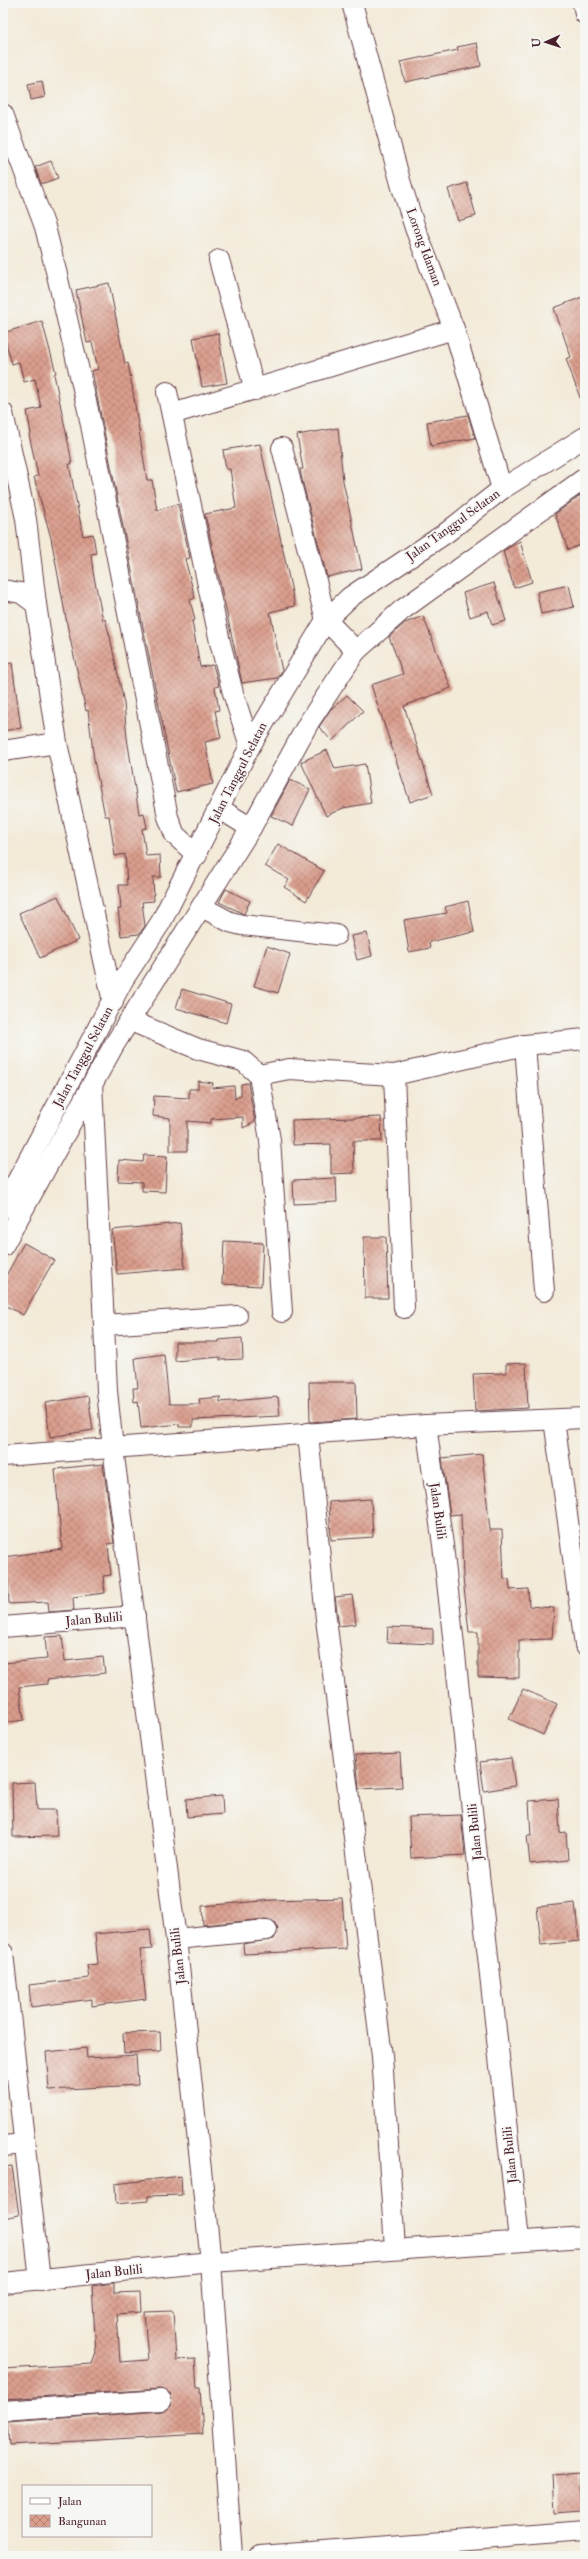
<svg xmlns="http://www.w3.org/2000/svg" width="588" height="2559" font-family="'IM FELL Double Pica',serif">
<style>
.building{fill:url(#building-cross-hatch)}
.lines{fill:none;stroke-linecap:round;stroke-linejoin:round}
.minor-casing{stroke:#633d45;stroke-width:22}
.minor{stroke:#fff;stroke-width:20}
.labels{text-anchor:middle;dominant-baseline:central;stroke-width:3.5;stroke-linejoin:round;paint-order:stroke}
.street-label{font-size:13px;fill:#4a1f2b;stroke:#f6f6f2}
</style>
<defs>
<pattern id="building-cross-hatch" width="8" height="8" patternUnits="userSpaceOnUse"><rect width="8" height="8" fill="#da9e8d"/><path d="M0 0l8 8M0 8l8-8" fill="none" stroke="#b38073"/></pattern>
</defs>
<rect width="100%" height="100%" fill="#f6f6f2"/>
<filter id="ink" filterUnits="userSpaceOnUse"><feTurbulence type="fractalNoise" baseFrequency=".025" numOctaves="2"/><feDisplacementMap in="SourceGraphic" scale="8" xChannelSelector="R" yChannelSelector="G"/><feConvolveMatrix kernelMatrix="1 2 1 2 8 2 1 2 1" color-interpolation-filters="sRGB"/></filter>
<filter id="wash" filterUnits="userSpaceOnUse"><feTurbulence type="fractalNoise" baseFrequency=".012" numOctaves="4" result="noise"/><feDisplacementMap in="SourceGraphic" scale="16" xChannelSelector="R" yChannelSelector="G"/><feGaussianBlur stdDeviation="0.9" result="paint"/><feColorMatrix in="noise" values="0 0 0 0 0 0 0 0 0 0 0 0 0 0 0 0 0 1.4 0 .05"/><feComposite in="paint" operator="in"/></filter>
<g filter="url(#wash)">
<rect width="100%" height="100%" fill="#f3ead8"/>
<g id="blocks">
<!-- building -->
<g class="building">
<polygon points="477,43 481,66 405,82 400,62 458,50 457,47"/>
<polygon points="42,81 45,97 31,100 28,84"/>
<polygon points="51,161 58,178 41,184 35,167"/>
<polygon points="467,183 476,216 458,221 448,189"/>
<polygon points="109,283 125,364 128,363 132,386 147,480 152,480 157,510 178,504 190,558 185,559 195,598 190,600 195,620 192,621 200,667 213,665 219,686 215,687 219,710 215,711 221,738 205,742 213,784 176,792 92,371 98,369 92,342 87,343 76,290"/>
<polygon points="585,296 585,406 583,406 566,359 571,357 554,308"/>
<polygon points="42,321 56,373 54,374 69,447 72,464 69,464 83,536 93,534 96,553 91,554 93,572 103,620 105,619 110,637 124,703 127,738 139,814 144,813 147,828 142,829 146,856 160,855 161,877 153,877 154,901 142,902 145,926 139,934 121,936 118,909 121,909 119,885 127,885 125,854 115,856 109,816 105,816 94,760 88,710 86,711 68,629 51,538 34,477 38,476 29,434 31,434 27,411 41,408 35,379 24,382 19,362 12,364 3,333"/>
<polygon points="218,333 227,383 202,387 193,338"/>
<polygon points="468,415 475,438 431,446 427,422"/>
<polygon points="338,428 343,481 362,569 327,577 302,480 300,469 303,469 297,435"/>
<polygon points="260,444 295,606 270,612 282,671 277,678 242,683 205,514 236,508 230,469 226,469 223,450"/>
<polygon points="585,492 585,543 568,550 555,514"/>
<polygon points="520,541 532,582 514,588 503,551"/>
<polygon points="494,583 506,621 492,625 488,611 470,617 463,593"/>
<polygon points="569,585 574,607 541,614 537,592"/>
<polygon points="423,616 451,688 404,706 433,794 410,802 371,685 403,674 389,637 405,623"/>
<polygon points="12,663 21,728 3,731 3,664"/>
<polygon points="347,695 363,711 332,741 319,727 330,710"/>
<polygon points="327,750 335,769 365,764 371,803 343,808 326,816 301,762"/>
<polygon points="290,780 310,789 293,826 271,816"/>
<polygon points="278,844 324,871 306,901 284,887 289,880 265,866"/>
<polygon points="226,889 250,901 244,914 219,902"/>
<polygon points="58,896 78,940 40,958 19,913"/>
<polygon points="468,901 474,932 429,942 430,948 409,952 404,920 447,913 445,907"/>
<polygon points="367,933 372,956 357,960 351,936"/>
<polygon points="267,946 290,954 278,993 254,986"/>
<polygon points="182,989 231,1004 226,1023 176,1008"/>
<polygon points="198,1081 213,1083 212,1088 234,1086 235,1099 241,1095 241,1084 248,1083 255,1122 243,1128 243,1117 211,1119 211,1123 187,1121 187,1151 170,1151 170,1118 153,1116 154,1096 189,1098 189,1089 198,1089"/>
<polygon points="381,1117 382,1141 353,1141 354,1173 331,1174 331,1144 293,1145 292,1120"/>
<polygon points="144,1155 167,1156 165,1192 142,1191 142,1182 118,1181 119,1160 143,1162"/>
<polygon points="336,1178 337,1202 294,1204 293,1180"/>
<polygon points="180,1223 185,1268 117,1274 112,1230"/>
<polygon points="364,1237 386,1237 388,1298 365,1298"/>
<polygon points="224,1241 263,1243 261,1286 222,1284"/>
<polygon points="24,1243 54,1260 23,1315 3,1304 3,1281"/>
<polygon points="242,1338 243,1359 220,1360 220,1357 175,1361 175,1342 219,1342 219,1340"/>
<polygon points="164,1354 169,1404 200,1404 199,1399 220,1397 220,1402 278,1397 280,1416 193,1420 193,1427 179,1427 179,1424 141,1428 138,1401 134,1402 133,1388 138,1388 135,1358"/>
<polygon points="526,1363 528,1408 475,1411 473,1374 506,1373 506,1364"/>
<polygon points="309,1382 356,1382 357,1419 310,1422"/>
<polygon points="88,1396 93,1430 50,1437 45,1403"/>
<polygon points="482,1454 490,1530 502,1530 504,1579 509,1579 510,1590 528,1589 529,1606 554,1608 552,1639 519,1640 519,1678 478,1677 478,1632 469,1632 463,1578 461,1514 450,1515 442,1458"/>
<polygon points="103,1464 114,1543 108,1544 111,1575 103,1576 105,1593 73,1597 74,1610 49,1612 48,1602 9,1604 8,1578 3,1579 3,1557 62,1549 55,1469"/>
<polygon points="371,1499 373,1537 331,1540 329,1502"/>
<polygon points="352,1595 356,1624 339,1626 335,1597"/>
<polygon points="388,1627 433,1629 433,1644 387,1642"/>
<polygon points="62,1636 65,1661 103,1657 105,1673 47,1680 47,1684 19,1687 24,1720 3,1723 3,1698 7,1698 4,1663 47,1659 45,1637"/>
<polygon points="523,1689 557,1704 543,1735 509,1719"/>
<polygon points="400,1753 402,1787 359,1789 356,1755"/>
<polygon points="511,1758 515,1786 484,1791 480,1762"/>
<polygon points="35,1782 37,1810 56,1810 57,1836 13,1837 12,1783"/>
<polygon points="222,1796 223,1814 187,1817 186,1799"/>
<polygon points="558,1799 560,1833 566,1832 568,1860 530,1864 527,1836 531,1836 529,1801"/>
<polygon points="461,1815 465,1855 411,1858 409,1817"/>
<polygon points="342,1898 346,1949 244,1954 243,1944 274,1939 278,1929 276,1923 266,1919 203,1925 202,1906 273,1900"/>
<polygon points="575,1903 579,1941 541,1945 537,1907"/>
<polygon points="150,1929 152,1949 140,1950 146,1999 92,2006 92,1999 31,2007 29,1985 89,1978 87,1965 98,1964 95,1934"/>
<polygon points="160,2032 161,2051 124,2053 123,2033"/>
<polygon points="86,2048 87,2058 136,2055 138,2085 49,2090 46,2052"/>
<polygon points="12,2166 19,2215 3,2218 3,2167"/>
<polygon points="181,2176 182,2195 148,2196 148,2201 116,2204 115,2184"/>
<polygon points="114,2283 114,2293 140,2292 141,2312 117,2314 120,2362 148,2360 144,2312 173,2311 176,2360 195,2359 197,2388 200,2388 203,2434 9,2445 7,2422 162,2411 171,2405 171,2394 160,2389 5,2399 3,2369 92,2364 96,2353 92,2286"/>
<polygon points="579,2473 582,2511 555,2513 553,2475"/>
</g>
</g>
</g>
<g filter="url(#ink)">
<use href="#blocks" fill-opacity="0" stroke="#633d45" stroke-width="1"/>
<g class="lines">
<defs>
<g id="minor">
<polyline points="352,3 401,184 415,228 454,329 502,489"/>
<polyline points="583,3 585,14"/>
<polyline points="3,114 45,227 57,275 88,410 168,817 175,835 197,855"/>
<polyline points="219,260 255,390"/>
<polyline points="167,392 220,642 233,693 250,746"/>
<polyline points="3,413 26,519 36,604"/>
<polyline points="172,414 454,329"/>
<polyline points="282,448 326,620 356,651"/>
<polyline points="3,590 21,593 36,604 57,743 113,1002"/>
<polyline points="3,751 57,743"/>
<polyline points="220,809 251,828"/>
<polyline points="202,907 230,922 242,925 336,935"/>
<polyline points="131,1021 198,1049 243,1061 259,1075 289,1069 394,1075 525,1045 585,1039"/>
<polyline points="525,1045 544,1291"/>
<polyline points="259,1075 270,1140 282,1312"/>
<polyline points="394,1075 404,1308"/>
<polyline points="92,1084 104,1325"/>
<polyline points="3,1208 123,980 161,922 250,746 326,620 350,597 446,533 502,489 585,437"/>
<polyline points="3,1246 114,1045 251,828 309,722 356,651 402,610 585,478"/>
<polyline points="554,1420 585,1645"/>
<polyline points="426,1425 443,1545 519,2240"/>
<polyline points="308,1433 326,1619 382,2056 395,2248"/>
<polyline points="3,1456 426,1425 585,1418"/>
<polyline points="3,1627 135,1616"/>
<polyline points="176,1939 267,1930"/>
<polyline points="3,1953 40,2280"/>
<polyline points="3,2146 24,2144"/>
<polyline points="3,2283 211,2262 585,2237"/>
<polyline points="3,2411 161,2400"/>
<polyline points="232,2556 211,2262 176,1939 113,1448 107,1391 104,1325 237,1316"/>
<polyline points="260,2556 585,2531"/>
</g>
</defs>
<!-- minor casing -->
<use href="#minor" class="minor-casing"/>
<!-- minor -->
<use href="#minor" class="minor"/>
</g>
</g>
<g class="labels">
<!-- street labels -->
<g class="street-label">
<text transform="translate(424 247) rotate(70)">Lorong Idaman</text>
<text transform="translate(453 525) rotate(-36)">Jalan Tanggul Selatan</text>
<text transform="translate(238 773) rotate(-63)">Jalan Tanggul Selatan</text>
<text transform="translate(83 1057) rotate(-62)">Jalan Tanggul Selatan</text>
<text transform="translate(438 1511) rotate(82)">Jalan Bulili</text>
<text transform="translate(94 1619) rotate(-5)">Jalan Bulili</text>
<text transform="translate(475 1832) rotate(-96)">Jalan Bulili</text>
<text transform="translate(178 1956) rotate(-97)">Jalan Bulili</text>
<text transform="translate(510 2155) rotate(-96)">Jalan Bulili</text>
<text transform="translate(114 2272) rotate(-6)">Jalan Bulili</text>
</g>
</g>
<!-- margin -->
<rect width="588" height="2559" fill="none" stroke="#f6f6f2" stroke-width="16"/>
<!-- legend -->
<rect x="22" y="2485" width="130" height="52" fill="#f6f6f2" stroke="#b1a0a2"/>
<rect x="30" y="2498" width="20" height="6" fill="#ffffff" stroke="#b1a0a2"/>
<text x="58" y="2505" font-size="12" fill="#4a1f2b">Jalan</text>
<rect x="30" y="2515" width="20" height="12" fill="url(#building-cross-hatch)" stroke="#b1a0a2"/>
<text x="58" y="2525" font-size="12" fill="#4a1f2b">Bangunan</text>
<!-- north arrow -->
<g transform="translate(546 42) rotate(267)" stroke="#f6f6f2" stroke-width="3" paint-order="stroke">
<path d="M0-3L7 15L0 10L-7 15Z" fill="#4a1f2b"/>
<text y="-6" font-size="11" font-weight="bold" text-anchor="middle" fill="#4a1f2b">U</text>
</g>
</svg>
